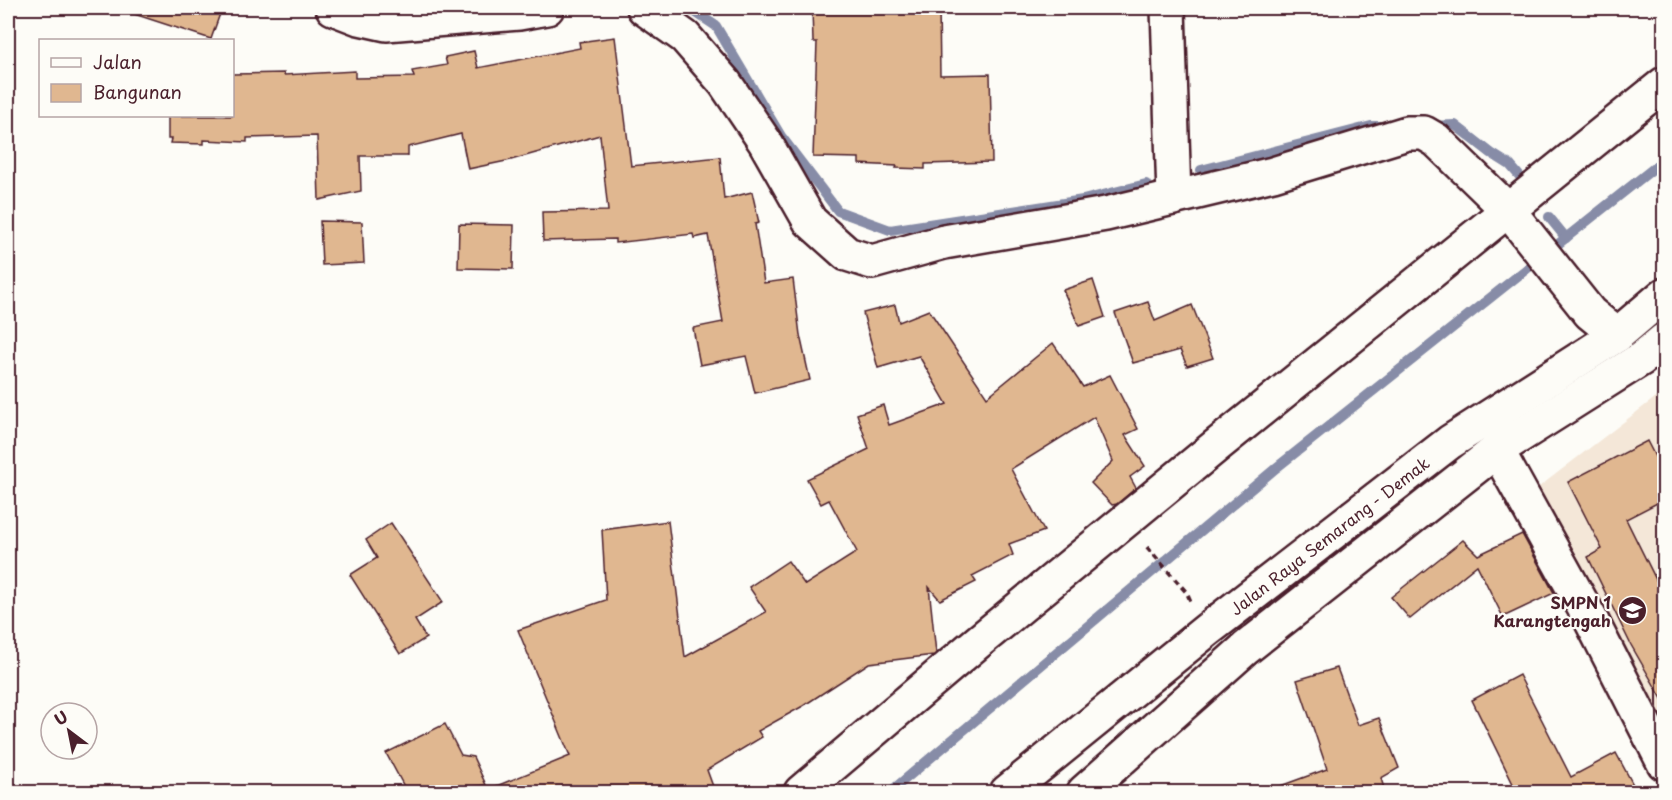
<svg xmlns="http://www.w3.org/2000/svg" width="1672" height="800" font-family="'Playpen Sans',sans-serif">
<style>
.built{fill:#f4e7d8}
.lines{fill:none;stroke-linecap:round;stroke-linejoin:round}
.stream{stroke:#878ca7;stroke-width:10}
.building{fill:#e0b790;stroke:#4a1f2b;stroke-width:1.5}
.minor-casing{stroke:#4a1f2b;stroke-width:38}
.highway-casing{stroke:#4a1f2b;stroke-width:38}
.path{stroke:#4a1f2b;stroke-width:4;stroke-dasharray:6 4.5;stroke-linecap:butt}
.minor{stroke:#fdfcf7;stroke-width:33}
.highway{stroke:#fdfcf7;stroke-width:33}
.labels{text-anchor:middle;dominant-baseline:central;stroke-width:4.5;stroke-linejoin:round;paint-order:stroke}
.street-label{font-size:16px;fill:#4a1f2b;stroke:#fdfcf7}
.poi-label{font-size:16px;font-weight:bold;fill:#4a1f2b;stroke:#fdfcf7;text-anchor:end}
</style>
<rect width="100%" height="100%" fill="#fdfcf7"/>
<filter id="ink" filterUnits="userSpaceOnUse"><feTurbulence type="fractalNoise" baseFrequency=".0167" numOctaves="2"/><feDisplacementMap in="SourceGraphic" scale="12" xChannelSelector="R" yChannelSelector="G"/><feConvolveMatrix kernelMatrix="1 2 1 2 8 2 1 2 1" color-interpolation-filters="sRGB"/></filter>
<g filter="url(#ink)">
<!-- built -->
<polygon class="built" points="1664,391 1664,733 1535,490"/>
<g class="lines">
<!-- stream -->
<g class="stream">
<polyline points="689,8 716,26 781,136 838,211 890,230 1083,200 1146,184"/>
<polyline points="1430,126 1455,125 1491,153 1510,165 1522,179"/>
<polyline points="1201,170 1371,126 1388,126"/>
<polyline points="1549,217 1566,238"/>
<polyline points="890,792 1276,468 1664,160"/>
</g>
</g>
<!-- building -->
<g class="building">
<polygon points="132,8 222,8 211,39 131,13"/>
<polygon points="812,8 939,8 940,75 990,74 992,162 925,164 925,169 896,168 897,166 859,164 859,158 813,157 817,42 813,42"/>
<polygon points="615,37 631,166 720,157 724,199 752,192 759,223 755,224 764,283 793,279 800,335 810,380 755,393 746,356 700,365 693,328 723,322 708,235 694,238 693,234 615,243 615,239 543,241 542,212 608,211 600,135 511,160 468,169 461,134 408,147 408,156 360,156 361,191 319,200 317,136 247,138 247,142 204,140 204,144 170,143 171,139 168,139 168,116 232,116 232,74 284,73 284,75 355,71 355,78 414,77 412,71 447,65 445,57 474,51 478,68 580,48 579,42"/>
<polygon points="320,221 362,222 364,263 322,265"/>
<polygon points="459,224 514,225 513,269 458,268"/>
<polygon points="1093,280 1105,317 1079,326 1063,290"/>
<polygon points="1148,302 1155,321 1192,305 1213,358 1187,366 1180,350 1133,363 1115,313"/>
<polygon points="895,305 899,322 929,310 987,397 1053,343 1083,387 1110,375 1138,429 1125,435 1145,466 1130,477 1136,488 1117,504 1112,505 1091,483 1113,461 1094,417 1011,469 1044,531 1009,544 1013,555 972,576 976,582 940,600 929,587 936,653 934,655 869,663 803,706 758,731 762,737 707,770 715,792 482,792 570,756 518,630 606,600 602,530 668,521 685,657 766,612 749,587 788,561 805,585 857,552 829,500 821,504 807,479 869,449 857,414 883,405 889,425 947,404 919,356 878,368 863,313"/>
<polygon points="1647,441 1665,476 1665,499 1626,519 1665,598 1665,704 1631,645 1588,557 1602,549 1568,482"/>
<polygon points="391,523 443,602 415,620 426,638 400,654 350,575 377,558 366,540"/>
<polygon points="1522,534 1554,593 1503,617 1477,565 1410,619 1391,597 1463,540 1478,555"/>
<polygon points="1337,668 1358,725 1379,718 1399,768 1381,778 1385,792 1273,792 1272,789 1327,769 1297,680"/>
<polygon points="1519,675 1571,777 1616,753 1637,792 1517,792 1472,700"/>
<polygon points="445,724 461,755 473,757 486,785 463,788 458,792 407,792 386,753"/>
</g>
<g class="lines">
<defs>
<g id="minor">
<polyline points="333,8 359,18 386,24 519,13 547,8"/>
<polyline points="644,8 685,37 725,83 765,142 810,221 847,254 872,262 944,242 1106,214 1273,174 1407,133 1424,133 1436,140 1508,210 1590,313 1617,335"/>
<polyline points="1168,8 1174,198"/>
<polyline points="1497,450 1591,620 1664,763"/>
<polyline points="801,792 978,642 1216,446 1664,84"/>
</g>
<g id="highway">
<path id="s1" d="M1007,792L1207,630L1450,442L1617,335L1664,295"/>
<polyline points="1084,792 1246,648 1497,450 1641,359 1664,340"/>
</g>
</defs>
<!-- minor casing -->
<use href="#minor" class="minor-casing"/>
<!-- highway casing -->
<use href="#highway" class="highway-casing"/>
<!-- path -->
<polyline class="path" points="1147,547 1187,593 1191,602"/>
<!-- minor -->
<use href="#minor" class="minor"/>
<!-- highway -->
<use href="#highway" class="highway"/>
</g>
</g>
<!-- icons -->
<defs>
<symbol id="school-disc" viewBox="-11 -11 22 22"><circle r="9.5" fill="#4a1f2b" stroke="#fdfcf7"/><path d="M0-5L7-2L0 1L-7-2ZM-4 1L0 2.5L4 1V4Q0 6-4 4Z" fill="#fff"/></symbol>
</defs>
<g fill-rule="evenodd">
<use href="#school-disc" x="1616" y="594" width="33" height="33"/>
</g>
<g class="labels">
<!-- street labels -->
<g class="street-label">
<text stroke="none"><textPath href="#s1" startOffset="412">Jalan Raya Semarang - Demak</textPath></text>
</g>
<!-- poi labels -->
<g class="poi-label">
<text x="1611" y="602">SMPN 1<tspan x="1611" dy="18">Karangtengah</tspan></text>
</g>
</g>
<!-- margin -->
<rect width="1672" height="800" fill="none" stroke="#fdfcf7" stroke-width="30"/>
<rect x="15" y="15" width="1642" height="770" fill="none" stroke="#4a1f2b" stroke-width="2" filter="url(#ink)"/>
<!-- legend -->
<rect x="39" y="39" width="195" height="78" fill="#fdfcf7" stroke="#b5a4a5" stroke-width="1.5"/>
<rect x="51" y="58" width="30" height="9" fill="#fdfcf7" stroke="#b5a4a5" stroke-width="1.5"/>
<text x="93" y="69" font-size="18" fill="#4a1f2b">Jalan</text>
<rect x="51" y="84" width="30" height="18" fill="#e0b790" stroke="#b5a4a5" stroke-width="1.5"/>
<text x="93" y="99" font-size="18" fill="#4a1f2b">Bangunan</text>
<!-- north arrow -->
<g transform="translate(69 731) rotate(328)"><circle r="28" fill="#fdfcf7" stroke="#b5a4a5" stroke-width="1.5"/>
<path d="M0-4.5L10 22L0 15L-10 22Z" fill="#4a1f2b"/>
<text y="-9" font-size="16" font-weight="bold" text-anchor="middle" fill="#4a1f2b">U</text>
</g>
</svg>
